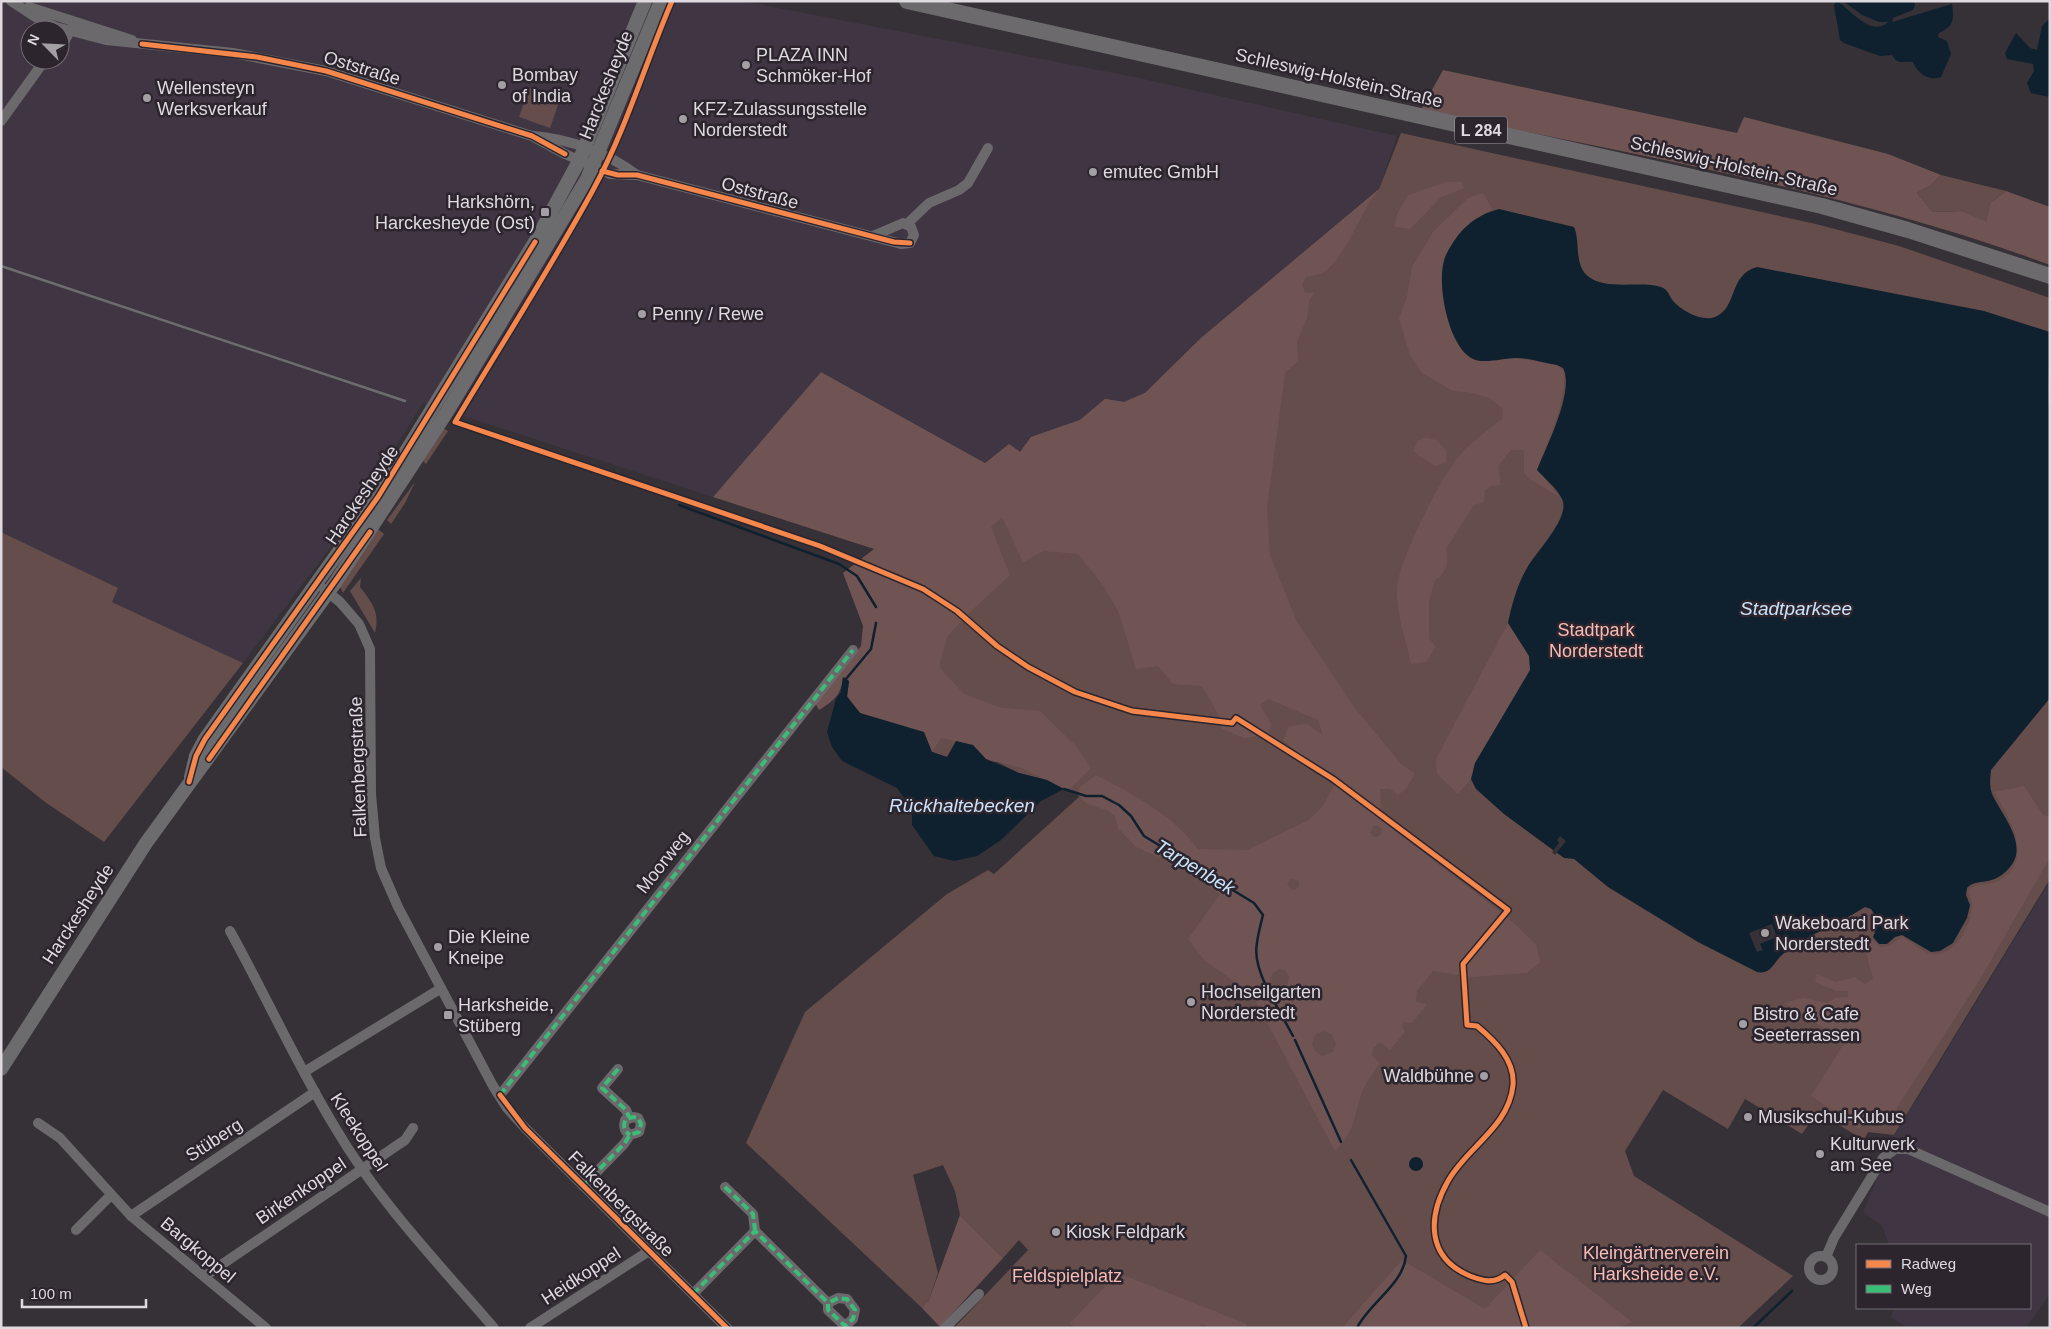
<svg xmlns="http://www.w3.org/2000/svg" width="2051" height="1329" font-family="Arial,sans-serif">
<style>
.built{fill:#3f3543;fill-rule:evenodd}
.green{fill:#654d4b}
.forest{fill:#705453;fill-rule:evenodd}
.water{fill:#0f202f}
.pier{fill:#353136}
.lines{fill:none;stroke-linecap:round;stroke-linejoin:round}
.stream{stroke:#0f202f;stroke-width:2.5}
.minor{stroke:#6b696c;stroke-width:10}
.secondary{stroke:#6c6c6f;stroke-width:14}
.primary{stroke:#6c6a6d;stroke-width:16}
.rail{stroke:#6d6c6e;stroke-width:2.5}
.quiet{stroke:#3abd76;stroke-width:4;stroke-dasharray:8 4;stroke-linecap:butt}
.cycleway-casing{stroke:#2c252e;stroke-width:8}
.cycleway{stroke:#f5874c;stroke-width:5}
.poi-dot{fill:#a39fa4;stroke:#2c252e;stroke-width:2}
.labels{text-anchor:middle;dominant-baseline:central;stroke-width:5;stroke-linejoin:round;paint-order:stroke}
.shield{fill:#2c252e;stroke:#a9a4ab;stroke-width:1}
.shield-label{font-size:16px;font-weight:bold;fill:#dedae0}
.poi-label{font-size:18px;fill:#dedae0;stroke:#2c252e;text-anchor:start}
.street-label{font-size:18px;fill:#dedae0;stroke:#2c252e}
.park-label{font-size:18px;fill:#f8bcb5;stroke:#2c252e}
.water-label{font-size:19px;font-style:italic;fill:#cae3fb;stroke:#2c252e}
</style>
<rect width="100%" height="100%" fill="#353136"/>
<!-- built -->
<g class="built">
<path d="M1,1H743L1135,77L1397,136L1379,189L1201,338L1145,393L1124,402L1105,400L1080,420L1031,437L1019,452L1009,444L985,463L821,372L713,497L423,403L345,528L243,663L112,602L117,588L1,532ZM30,30H60V60H30Z"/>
<polygon points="2050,881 2050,1293 2026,1328 1908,1328 1890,1317 1895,1308 2030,1308 2030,1245 1889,1245 1882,1226 1863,1212 1895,1135"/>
</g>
<!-- green -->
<g class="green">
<polygon points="529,88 560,99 550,128 519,117"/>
<polygon points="1401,133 1816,224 1899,246 2050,298 2050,879 1894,1135 1868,1132 1864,1140 1817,1112 1802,1134 1745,1099 1728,1129 1663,1090 1625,1151 1634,1176 1793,1276 1738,1328 954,1328 1028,1250 1019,1240 1003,1258 960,1215 955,1191 943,1165 913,1175 938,1273 929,1300 922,1308 746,1143 805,1012 947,894 988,870 994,874 1080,796 1047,780 1019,773 997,762 947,757 932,752 860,713 1009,444 1020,452 1031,437 1080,420 1105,399 1124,402 1145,393 1201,338 1379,189"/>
<polygon points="1941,175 2006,191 1990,203 1986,223 1962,211 1933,212 1917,193 1931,185"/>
<polygon points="443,428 448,431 426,464 422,460"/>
<polygon points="415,482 405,503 391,524 387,520"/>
<polygon points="378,529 384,534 343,593 340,587"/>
<polygon points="1,532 118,588 112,602 243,663 104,842 45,802 1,767"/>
<path d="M361,578L360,587C373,604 380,612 375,633L350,591Z"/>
</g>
<!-- forest -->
<g class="forest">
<path d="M1443,70L1737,133L1744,117L1888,154L1941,175L1931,185L1917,193L1933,212L1962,211L1986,222L1990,203L2006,191L2050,207V265C1847,190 1632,155 1421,110Z"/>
<polygon points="1446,182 1461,182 1464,188 1440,198 1410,229 1395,227 1397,214 1408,195"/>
<path d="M1379,189C1359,213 1351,247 1328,269C1324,274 1313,275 1306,277L1302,284L1305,293H1314L1309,301L1307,319L1297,341L1298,361L1285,373L1267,508L1270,555L1297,622L1355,708L1401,764L1415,774L1406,789L1398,795L1390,789H1380L1381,814L1385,823L1508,918L1536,944L1540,962L1527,973L1472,977L1433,971L1417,991L1416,1002L1427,1004L1412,1023L1404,1022L1402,1026L1405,1032L1390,1050L1380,1042L1373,1048L1372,1056L1380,1063C1374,1072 1367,1081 1363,1090C1352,1117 1358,1128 1335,1151L1252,994L1205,961L1188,939L1220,894L1171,859L1156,856L1136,847L1118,828L1115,816L1107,810L1087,804L1077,794L1080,787L1096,775C1136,796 1170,813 1198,849L1247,850L1309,820L1323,806L1335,784L1283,740L1289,726L1307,724L1323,735L1318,720L1268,699L1260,705L1271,724L1268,735L1244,738L1222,729L1217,712L1202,686L1173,684L1158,666L1136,669L1119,613L1103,585L1078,554L1044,551L1023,562L1002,517L991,527L1010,575L968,614L947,637L939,667L964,694L1002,708L1040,711L1075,745L1091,768L1071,788L1064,789L1022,768L986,759L973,745L941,738L932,752L924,732L860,713L847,696L849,681L843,677C841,695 835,700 819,710L815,703L861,646L863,626L843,573L874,549L713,497L821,372L985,463L1009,444L1020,452L1031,437L1080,420L1105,399L1124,402L1145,393L1201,338ZM1374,825L1382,828L1381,834L1378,837H1373L1370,832ZM1291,878L1299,881V886L1295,890L1291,889L1287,885ZM1280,969L1286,971L1289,977L1287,985L1281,988L1274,987L1270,981L1272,974ZM1324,1031L1331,1034L1336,1044L1333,1052L1322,1056L1314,1050L1312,1044L1316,1034Z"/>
<path d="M1483,193L1493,210L1484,213L1478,361L1517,358L1557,365L1565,372C1563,410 1551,435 1537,470L1560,497L1531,480L1524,473V450H1511L1498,466L1501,485L1491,486L1485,490L1484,502L1474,505L1446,549C1449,562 1447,573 1435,580L1429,601V638L1436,647L1426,662L1411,664C1406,638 1396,615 1397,589C1398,561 1439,482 1456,460C1468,444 1487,431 1502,419L1503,409L1490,398L1467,392L1453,391L1422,373L1410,355L1399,318L1407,297L1412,267L1433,232L1468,198Z"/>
<polygon points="1426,438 1436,440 1446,450 1446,463 1435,466 1419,456 1413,450 1418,441"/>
<polygon points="1508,623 1529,656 1530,670 1475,763 1471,779 1458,794 1437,774 1436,759"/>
<path d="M2024,786L2043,815L2050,817V857L1979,981L1896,1109L1886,1123L1868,1111L1859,1129L1811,1096L1845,1042L1784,1003L1803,998L1827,1003L1836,998L1848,997V991H1836L1815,982L1817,974L1836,982L1855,977L1865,984L1873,979L1866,953L1865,940L1871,939L1880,947L1889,946L1902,937C1912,941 1922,953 1932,954C1955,958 1972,924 1972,905C1972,900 1969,896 1969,890C1977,882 1989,886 1998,881C2036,862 2009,816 1994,792Z"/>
<polygon points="960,1215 1003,1258 940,1327 922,1308 929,1300"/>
<polygon points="1540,1250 1632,1322 1618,1328 1342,1328 1402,1260 1485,1309"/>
<polygon points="1118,1273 1247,1324 1246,1328 1210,1328 1202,1324 1197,1328 1075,1328 1070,1323"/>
</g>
<!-- water -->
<g class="water">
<path d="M1837,1C1850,9 1871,38 1888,22H1879L1862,15L1843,1H1914L1915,5L1913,10L1893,18L1892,22L1952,4C1954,20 1954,26 1939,33L1938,37L1947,41L1951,54L1941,77C1929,82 1917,73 1913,62C1902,61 1898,65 1892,55L1880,56L1844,43L1840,40L1834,5Z"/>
<polygon points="2050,18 2050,97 2031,93 2027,83 2034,71 2033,64 2007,59 2005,53 2016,33 2030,48 2037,50 2042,26"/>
<path d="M1499,209L1574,227C1581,243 1573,265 1589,277C1608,291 1641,280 1661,287C1669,290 1669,296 1673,301C1682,311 1702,322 1715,317C1738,308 1728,275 1757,267L1984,311L2050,332C2050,345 2047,408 2050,414V698L1991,770C1990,779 1989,787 1993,796C2002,815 2029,845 2010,867C1993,888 1977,877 1967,888L1966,895L1970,905L1967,918L1953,943L1940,951L1931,952L1902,935L1895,937L1887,944H1879L1873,937L1879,922L1871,909L1865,907C1839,924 1808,934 1783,954C1773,962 1772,975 1757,972L1698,942L1608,887L1574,859L1564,858L1504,814L1476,789L1471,779L1475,763L1530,670L1529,656L1508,623C1512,604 1517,585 1527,568C1536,552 1571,517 1562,499C1557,488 1544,478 1537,470C1546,447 1575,391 1563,368L1557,365C1544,363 1529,358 1516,358C1502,358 1483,365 1471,358C1447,344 1435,278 1446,255C1458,231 1473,216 1499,209Z"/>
<polygon points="843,677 849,681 847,697 860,713 924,732 932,752 947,757 956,741 973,745 986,759 1019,773 1047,780 1064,789 1041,801 1001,840 977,856 954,861 934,856 912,825 912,809 897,788 842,761 832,747 827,732 836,699 841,692"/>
<circle cx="1416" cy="1164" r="7"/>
</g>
<!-- pier -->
<g class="pier">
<polygon points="1560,836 1566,841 1555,855 1552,852 1559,843 1557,840"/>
<polygon points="1772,924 1777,937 1760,944 1763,950 1757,952 1749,933"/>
</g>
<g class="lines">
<!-- stream -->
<g class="stream">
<polyline points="679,505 839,564 857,576 876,607"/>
<polyline points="846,679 871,649 876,623"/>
<path d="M1064,789L1086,796H1102L1119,805L1131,816L1144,836L1254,903L1263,915C1255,946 1252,956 1266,986"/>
<polyline points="1270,994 1293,1036"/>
<polyline points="1295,1040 1341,1142"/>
<path d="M1351,1160L1406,1256C1403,1285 1369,1303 1357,1328"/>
<polyline points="1753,1328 1792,1291"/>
</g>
<!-- minor -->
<g class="minor">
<polyline points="11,1 37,18 56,27 106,40 233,53 326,71 532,136 565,154 610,174 637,175 901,244 910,243 914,235 911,227 903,223 873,236"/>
<polyline points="29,7 132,40"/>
<polyline points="60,49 73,26"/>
<polyline points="1,121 45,60"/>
<path d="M534,136C570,139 608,153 637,175"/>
<polyline points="907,224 929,203 959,190 968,183 988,148"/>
<polyline points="324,589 340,602 359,624 370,649 371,794 375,838 381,868 398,907 493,1086 507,1108 525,1128 727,1328"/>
<path d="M230,931C266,996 297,1065 336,1129C379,1202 439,1264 494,1328"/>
<polyline points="618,1069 602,1088 626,1110 629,1117"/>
<polyline points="304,1072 440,989"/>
<polyline points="500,1095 853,650"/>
<polyline points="38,1123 60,1138 131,1216 266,1328"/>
<path d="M583,1186L624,1144L630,1135L639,1132L641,1124L638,1118L633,1117L625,1120C623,1127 624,1131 630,1135"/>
<polyline points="725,1187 753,1214 755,1231"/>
<polyline points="131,1216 315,1092"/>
<polyline points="76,1230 111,1195"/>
<circle cx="1821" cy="1268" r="12"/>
<polyline points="1826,1257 1834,1238 1883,1158 1895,1149 1908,1149 2050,1212"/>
<polyline points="205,1276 405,1140 413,1128"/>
<polyline points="693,1294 755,1231 828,1303 828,1310 845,1326 853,1319 855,1310 847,1299 838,1298 828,1303"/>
<polyline points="530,1328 649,1251"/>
<polyline points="945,1328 979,1294"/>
</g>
<!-- secondary -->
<g class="secondary">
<polyline points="191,777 196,756 205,739 378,497 535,242 579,161 645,1"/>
<polyline points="1,1069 146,843 335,583 445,415 587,179 661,1"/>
</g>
<!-- primary -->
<polyline class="primary" points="907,1 1822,206 1908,230 2050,276"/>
<!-- rail -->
<polyline class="rail" points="1,266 405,401"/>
<!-- quiet -->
<g class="quiet">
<polyline points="618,1069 602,1088 626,1110 629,1117"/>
<polyline points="500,1095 853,650"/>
<path d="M583,1186L624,1144L630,1135L639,1132L641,1124L638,1118L633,1117L625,1120C623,1127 624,1131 630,1135"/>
<polyline points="725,1187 753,1214 755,1231"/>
<polyline points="693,1294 755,1231 828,1303 828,1310 845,1326 853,1319 855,1310 847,1299 838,1298 828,1303"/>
</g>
<defs>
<g id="cycleway">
<path d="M672,1C645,64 626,130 593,190C550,269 501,345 455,422L820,546L923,589L957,611L997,646L1028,667L1075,692L1132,711L1232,723L1236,718L1333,779L1508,910L1463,964L1467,1025L1477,1026C1495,1041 1515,1060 1513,1085C1509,1127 1467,1147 1448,1181C1427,1218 1427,1258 1470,1276C1483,1281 1494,1284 1505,1275L1512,1282L1526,1328"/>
<polyline points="142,44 257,57 326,71 532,136 565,154"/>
<polyline points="602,171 618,175 637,175 894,242 910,243"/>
<polyline points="209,759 370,532"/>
<polyline points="189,782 196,756 205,739 378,497 535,242"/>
<polyline points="500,1095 525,1128 727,1328"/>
</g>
</defs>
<!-- cycleway casing -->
<use href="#cycleway" class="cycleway-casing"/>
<!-- cycleway -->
<use href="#cycleway" class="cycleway"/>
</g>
<!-- markers -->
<g class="poi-dot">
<circle cx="746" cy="65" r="5"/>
<circle cx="502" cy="85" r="5"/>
<circle cx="147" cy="98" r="5"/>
<circle cx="683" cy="119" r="5"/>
<circle cx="1093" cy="172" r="5"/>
<rect x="540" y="207" width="10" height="10" rx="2.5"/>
<circle cx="642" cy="314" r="5"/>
<circle cx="1765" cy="933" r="5"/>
<circle cx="438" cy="947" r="5"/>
<circle cx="1191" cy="1002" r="5"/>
<rect x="443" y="1010" width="10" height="10" rx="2.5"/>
<circle cx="1743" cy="1024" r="5"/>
<circle cx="1484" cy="1076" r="5"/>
<circle cx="1748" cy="1117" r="5"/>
<circle cx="1820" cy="1154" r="5"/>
<circle cx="1056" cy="1232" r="5"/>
</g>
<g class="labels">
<!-- shield labels -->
<rect class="shield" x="1455" y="116.5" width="52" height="27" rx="4"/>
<g class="shield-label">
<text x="1481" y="130">L 284</text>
</g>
<!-- poi labels -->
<g class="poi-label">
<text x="756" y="55">PLAZA INN<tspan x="756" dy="21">Schmöker-Hof</tspan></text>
<text x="512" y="75">Bombay<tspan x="512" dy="21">of India</tspan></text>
<text x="157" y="88">Wellensteyn<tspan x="157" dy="21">Werksverkauf</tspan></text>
<text x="693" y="109">KFZ-Zulassungsstelle<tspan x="693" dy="21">Norderstedt</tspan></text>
<text x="1103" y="172">emutec GmbH</text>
<text x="535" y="202" text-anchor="end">Harkshörn,<tspan x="535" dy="21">Harckesheyde (Ost)</tspan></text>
<text x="652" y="314">Penny / Rewe</text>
<text x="1775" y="923">Wakeboard Park<tspan x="1775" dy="21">Norderstedt</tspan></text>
<text x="448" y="937">Die Kleine<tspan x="448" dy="21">Kneipe</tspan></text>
<text x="1201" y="992">Hochseilgarten<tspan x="1201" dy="21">Norderstedt</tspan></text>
<text x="458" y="1005">Harksheide,<tspan x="458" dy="21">Stüberg</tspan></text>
<text x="1753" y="1014">Bistro &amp; Cafe<tspan x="1753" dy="21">Seeterrassen</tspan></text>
<text x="1474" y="1076" text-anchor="end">Waldbühne</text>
<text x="1758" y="1117">Musikschul-Kubus</text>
<text x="1830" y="1144">Kulturwerk<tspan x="1830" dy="21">am See</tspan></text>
<text x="1066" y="1232">Kiosk Feldpark</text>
</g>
<!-- street labels -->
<g class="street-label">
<text transform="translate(362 68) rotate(17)">Oststraße</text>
<text transform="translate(1339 78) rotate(13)">Schleswig-Holstein-Straße</text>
<text transform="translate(606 85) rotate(-68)">Harckesheyde</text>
<text transform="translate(1734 166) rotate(13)">Schleswig-Holstein-Straße</text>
<text transform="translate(760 193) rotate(15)">Oststraße</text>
<text transform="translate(362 495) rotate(-56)">Harckesheyde</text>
<text transform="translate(358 767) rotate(-92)">Falkenbergstraße</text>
<text transform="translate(663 862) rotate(-52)">Moorweg</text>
<text transform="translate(78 914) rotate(-57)">Harckesheyde</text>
<text transform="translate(359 1132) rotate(57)">Kleekoppel</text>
<text transform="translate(214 1140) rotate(-33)">Stüberg</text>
<text transform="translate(301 1191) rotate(-34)">Birkenkoppel</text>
<text transform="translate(621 1204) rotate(45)">Falkenbergstraße</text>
<text transform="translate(198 1250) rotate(40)">Bargkoppel</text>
<text transform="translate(581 1276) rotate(-33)">Heidkoppel</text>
</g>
<!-- park labels -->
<g class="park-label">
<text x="1596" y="630">Stadtpark<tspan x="1596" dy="21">Norderstedt</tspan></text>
<text x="1656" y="1253">Kleingärtnerverein<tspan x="1656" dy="21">Harksheide e.V.</tspan></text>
<text x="1067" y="1276">Feldspielplatz</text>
</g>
<!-- water labels -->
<g class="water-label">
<text x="1796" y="608">Stadtparksee</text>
<text x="962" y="805">Rückhaltebecken</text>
<text transform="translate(1195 867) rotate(31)">Tarpenbek</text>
</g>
</g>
<!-- border -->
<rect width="2051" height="1329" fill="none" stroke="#dedae0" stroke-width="5"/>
<!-- legend -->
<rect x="1856" y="1244" width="175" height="65" fill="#2c252e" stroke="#736d75"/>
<rect x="1866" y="1260" width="25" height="8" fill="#f5874c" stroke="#736d75"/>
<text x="1901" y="1269" font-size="15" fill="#dedae0">Radweg</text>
<rect x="1866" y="1285" width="25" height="8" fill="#3abd76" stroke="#736d75"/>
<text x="1901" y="1294" font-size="15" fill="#dedae0">Weg</text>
<!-- north arrow -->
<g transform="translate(45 45) rotate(294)"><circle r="24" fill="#2c252e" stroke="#736d75"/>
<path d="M0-4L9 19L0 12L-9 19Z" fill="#a39fa4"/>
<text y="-8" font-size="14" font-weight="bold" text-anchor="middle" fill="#dedae0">N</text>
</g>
<!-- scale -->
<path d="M22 1299v8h124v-8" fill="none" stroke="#dedae0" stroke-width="2.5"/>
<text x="30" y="1299" font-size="15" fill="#dedae0" stroke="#2c252e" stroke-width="4" paint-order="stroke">100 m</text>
</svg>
